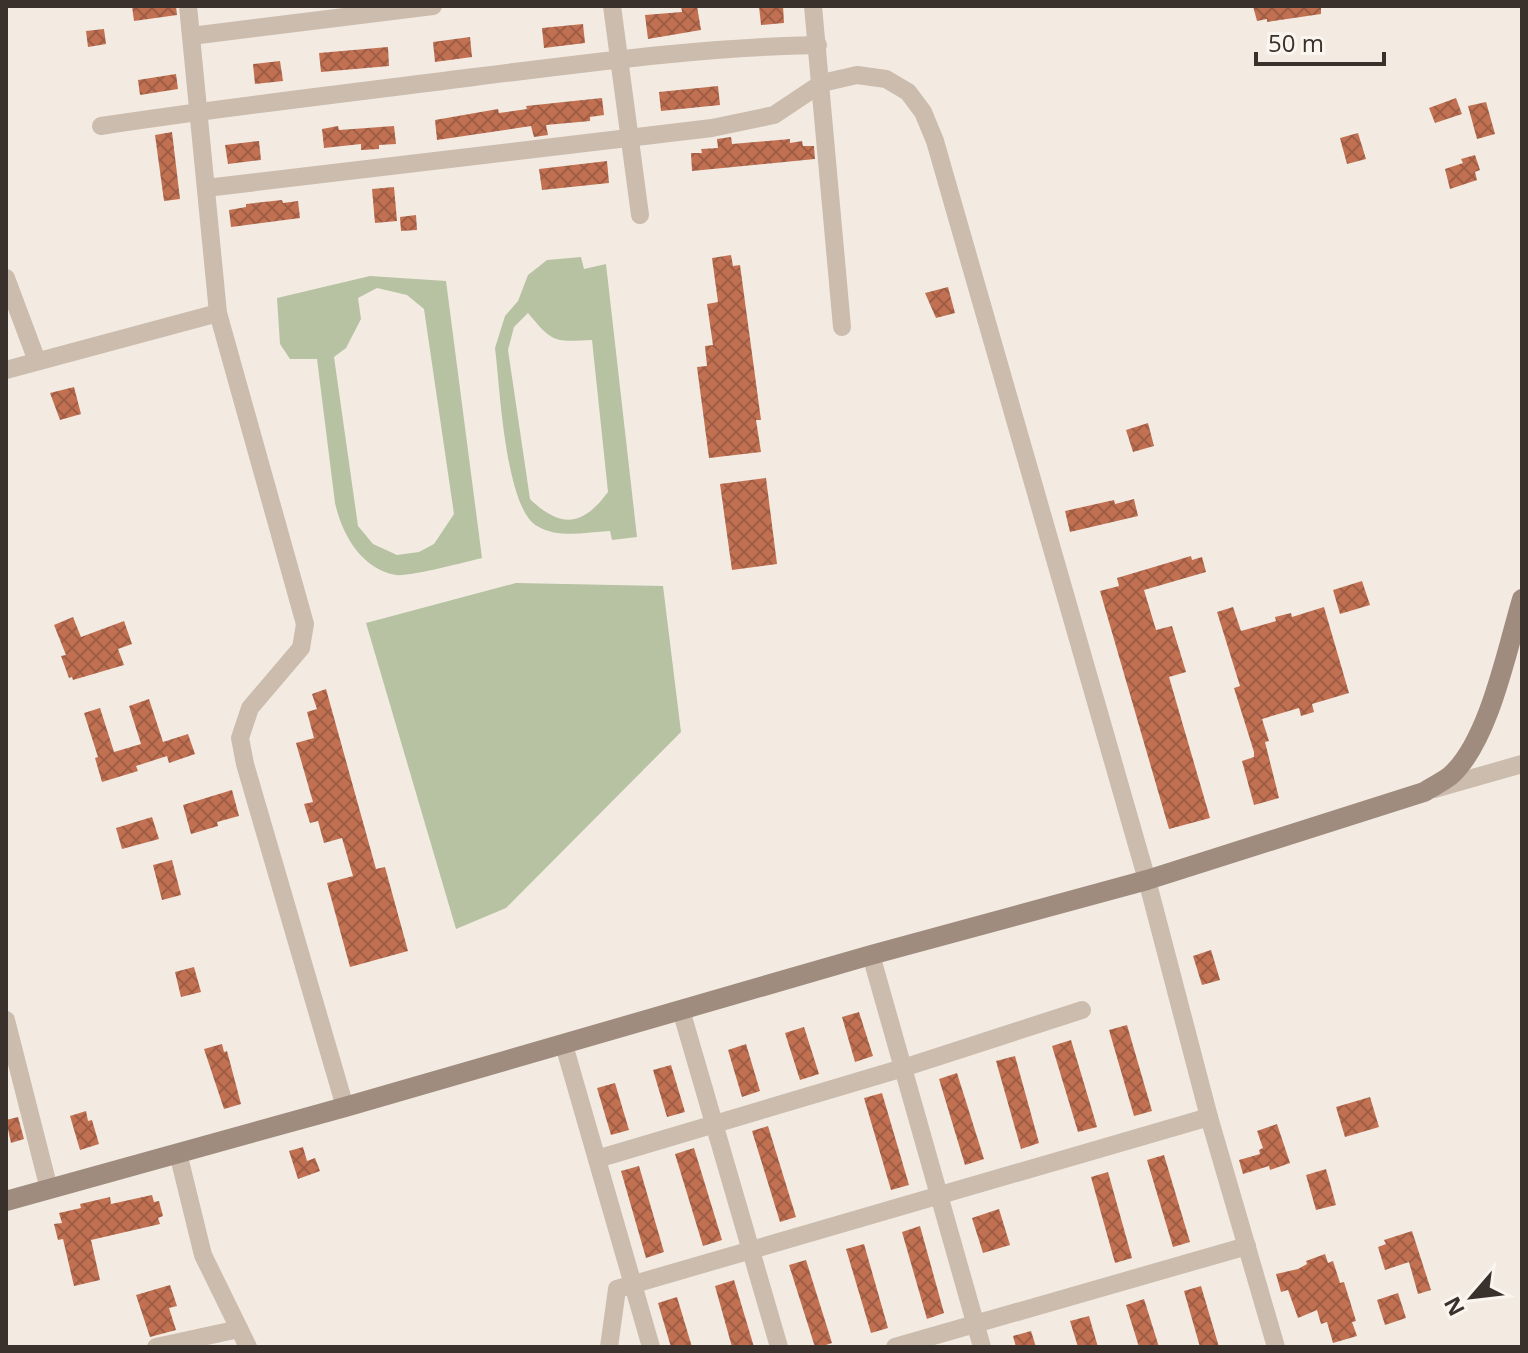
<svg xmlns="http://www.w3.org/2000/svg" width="1528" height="1353" font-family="'Open Sans',sans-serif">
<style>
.pitch{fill:#b6c2a2;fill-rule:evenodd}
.building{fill:url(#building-cross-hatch)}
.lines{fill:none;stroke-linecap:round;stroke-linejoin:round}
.street{stroke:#cbbcae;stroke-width:18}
.secondary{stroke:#9f8c7f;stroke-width:20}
</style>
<defs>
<pattern id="building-cross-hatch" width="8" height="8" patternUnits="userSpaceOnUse" patternTransform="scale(2)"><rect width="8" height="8" fill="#c17152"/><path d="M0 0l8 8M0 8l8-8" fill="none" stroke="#9e5d44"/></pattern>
</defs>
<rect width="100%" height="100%" fill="#f3ebe2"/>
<!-- pitch -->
<g class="pitch">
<path d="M581,257L584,269L606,264L637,537L612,540L610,531C587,532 558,539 537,526C505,508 500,386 495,348L505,316L518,301L528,275L547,260ZM528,313C553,343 554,342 592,340L608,492C583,526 561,529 530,499L508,350L514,327Z"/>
<path d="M370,276L446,281L482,558C466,562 408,577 396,575C361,569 342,534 335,503L317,359H290L280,344L277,298ZM377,288L407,295L424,309L454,514L434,544L419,552L397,555L373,544L358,526L334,357L346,348L361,319L358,298Z"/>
<polygon points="516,583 663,586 681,732 506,908 456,929 366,623"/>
</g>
<!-- building -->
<g class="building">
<polygon points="132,6 176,6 177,15 134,21"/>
<polygon points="681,6 697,6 701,30 648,39 645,15 682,12"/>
<polygon points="759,6 783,6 784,23 761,25"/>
<polygon points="1253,6 1321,6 1321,14 1267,22 1267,19 1257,21"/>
<polygon points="583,24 585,43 544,48 542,28"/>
<polygon points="104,29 106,44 88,47 86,31"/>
<polygon points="470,37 472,57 435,62 433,42"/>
<polygon points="388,47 389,66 321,72 319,53"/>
<polygon points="280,61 283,81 255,84 253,64"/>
<polygon points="176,74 178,89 140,95 138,80"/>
<polygon points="718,86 720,105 661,111 659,92"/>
<polygon points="602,98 604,115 590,117 590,121 546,125 548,135 534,137 531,126 437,140 435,120 498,109 499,113 527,109 526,106"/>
<polygon points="1456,98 1462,114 1435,123 1429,108"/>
<polygon points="1486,102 1495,134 1477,139 1468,106"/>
<polygon points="338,126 339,130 394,126 396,144 379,145 379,149 361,150 361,144 324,148 322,129"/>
<polygon points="172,132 180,199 164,201 155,135"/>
<polygon points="1358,133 1366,159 1347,164 1340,138"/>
<polygon points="731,137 732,144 790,139 790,143 802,141 803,146 814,146 815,159 692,171 691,153 702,153 701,149 718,148 717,139"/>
<polygon points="259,141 261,160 228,164 225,145"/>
<polygon points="1475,155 1480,170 1475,172 1477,180 1450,189 1445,169 1463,163 1461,159"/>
<polygon points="607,161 609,183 542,190 539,169"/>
<polygon points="394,187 397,221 375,223 372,189"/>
<polygon points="282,200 283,203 298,201 300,218 231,227 229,210 246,207 246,204"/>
<polygon points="416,215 417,230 401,231 400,217"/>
<polygon points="731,255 733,266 740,265 761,420 756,420 761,452 709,458 697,367 707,366 705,346 713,345 707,304 718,302 712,258"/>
<polygon points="948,287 955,313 936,318 925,293"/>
<polygon points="74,387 81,414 60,420 50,393"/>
<polygon points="1148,423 1154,446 1133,452 1126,430"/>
<polygon points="766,478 777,564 732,570 720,484"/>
<polygon points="1134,499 1138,516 1070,532 1065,511 1114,500 1115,504"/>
<polygon points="1191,556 1192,560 1202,557 1206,572 1144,590 1156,630 1172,626 1186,672 1169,677 1210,818 1169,829 1100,591 1119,586 1117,578"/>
<polygon points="1362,581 1370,605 1340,614 1333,590"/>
<polygon points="1233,607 1241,631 1276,621 1275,617 1291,613 1292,617 1324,607 1349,693 1312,704 1314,712 1301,716 1299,708 1262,719 1269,741 1265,742 1279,798 1254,805 1242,761 1254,757 1254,752 1234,688 1240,686 1217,612"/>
<polygon points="73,617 81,637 124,621 132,644 118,649 124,665 73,680 72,677 69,678 61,656 66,655 54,625"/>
<polygon points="326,689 376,869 385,867 408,951 350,967 327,883 353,876 342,838 324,843 318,821 310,823 304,804 313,802 296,743 314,738 307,712 317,709 312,694"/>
<polygon points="149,699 163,742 188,734 195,754 169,763 167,756 136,766 138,771 102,782 95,758 98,757 84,713 100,708 114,752 141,744 129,706"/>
<polygon points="232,790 239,816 217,822 218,826 191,834 183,805"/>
<polygon points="152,817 159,839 122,849 116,828"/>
<polygon points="172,860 181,895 162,900 153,865"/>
<polygon points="1211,950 1220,980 1202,985 1193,956"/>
<polygon points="194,967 201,992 181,997 175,972"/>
<polygon points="859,1012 873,1056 855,1062 842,1017"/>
<polygon points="1127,1025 1152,1111 1134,1116 1109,1030"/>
<polygon points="804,1027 819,1074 800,1080 785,1033"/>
<polygon points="1071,1040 1097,1127 1078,1132 1052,1046"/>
<polygon points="222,1044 224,1052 227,1051 241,1104 224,1109 204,1049"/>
<polygon points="746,1044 760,1091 742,1097 728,1050"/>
<polygon points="1015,1056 1039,1143 1021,1149 996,1061"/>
<polygon points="671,1065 685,1112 667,1117 653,1070"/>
<polygon points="957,1073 984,1159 965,1165 939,1079"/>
<polygon points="615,1083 629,1130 611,1135 597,1088"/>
<polygon points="882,1093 909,1185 891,1190 864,1098"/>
<polygon points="1370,1097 1379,1127 1345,1137 1336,1107"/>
<polygon points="86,1111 88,1121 92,1120 99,1144 80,1150 70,1116"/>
<polygon points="18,1117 24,1139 11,1143 6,1120"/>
<polygon points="1277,1124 1290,1163 1270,1170 1269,1166 1243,1174 1239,1160 1260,1154 1259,1150 1263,1148 1257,1131"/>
<polygon points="768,1126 796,1217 780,1222 752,1131"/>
<polygon points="303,1147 307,1161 315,1158 320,1171 298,1179 289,1151"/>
<polygon points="694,1148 722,1240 703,1246 675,1154"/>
<polygon points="1164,1155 1190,1242 1173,1247 1147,1160"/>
<polygon points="639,1166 664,1252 646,1258 621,1171"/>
<polygon points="1326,1169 1336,1205 1316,1210 1306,1175"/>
<polygon points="1108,1172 1132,1258 1115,1263 1091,1177"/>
<polygon points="152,1195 154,1202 159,1201 163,1216 158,1218 160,1224 91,1240 100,1280 74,1286 63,1239 58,1240 54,1224 62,1223 59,1213 81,1208 80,1204 110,1197 111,1204"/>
<polygon points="999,1209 1010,1245 983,1253 972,1218"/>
<polygon points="920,1226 944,1313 927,1319 902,1232"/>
<polygon points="1412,1231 1431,1290 1418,1294 1409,1262 1385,1270 1378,1247 1386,1244 1384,1240"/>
<polygon points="864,1244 888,1328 871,1333 846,1249"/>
<polygon points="1325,1254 1328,1263 1333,1261 1340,1283 1344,1282 1356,1321 1352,1322 1357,1336 1333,1343 1327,1322 1321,1324 1317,1310 1298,1318 1288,1290 1281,1292 1276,1274 1298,1269 1307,1264 1306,1261"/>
<polygon points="806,1260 832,1343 820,1347 815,1347 789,1265"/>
<polygon points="734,1280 754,1347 732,1347 715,1286"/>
<polygon points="170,1285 177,1306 169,1308 176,1330 150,1337 136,1295"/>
<polygon points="1201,1286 1219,1347 1200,1347 1184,1291"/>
<polygon points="1398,1293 1406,1318 1385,1325 1377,1300"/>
<polygon points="677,1297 692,1347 671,1347 658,1303"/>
<polygon points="1144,1299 1159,1347 1139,1347 1126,1305"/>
<polygon points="1089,1316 1098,1347 1078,1347 1070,1321"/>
<polygon points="1031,1331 1036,1347 1016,1347 1013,1336"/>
</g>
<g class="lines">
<!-- street -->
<g class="street">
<polyline points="188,6 218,313 305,624 301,648 250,708 240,738 245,764 345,1107"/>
<polyline points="612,6 640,215"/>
<polyline points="813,6 842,327"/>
<polyline points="191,36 433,6"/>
<path d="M101,126C225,107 350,93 474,77C588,63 703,47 818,45"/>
<polyline points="206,188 712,128 774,115 822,83 857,75 886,79 908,92 923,112 935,141 1147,880 1209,1117 1276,1347"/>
<polyline points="6,278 37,361"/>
<polyline points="6,370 218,313"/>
<polyline points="1434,789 1522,764"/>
<polyline points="871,955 982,1347"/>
<polyline points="681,1010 779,1347"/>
<polyline points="6,1020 49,1189"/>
<polyline points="564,1045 651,1347"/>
<polyline points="178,1153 203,1255 248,1347"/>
<polyline points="597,1159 903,1068 1082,1010"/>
<polyline points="156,1347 239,1329"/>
<polyline points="609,1347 617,1289 1209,1117"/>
<polyline points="895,1347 1247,1246"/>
</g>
<!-- secondary -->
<path class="secondary" d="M6,1201L345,1107L871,955L1147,880L1424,792C1432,787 1442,782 1450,776C1489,742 1507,649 1522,599"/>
</g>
<!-- border -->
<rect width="1528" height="1353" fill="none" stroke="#3a312c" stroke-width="16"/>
<!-- north arrow -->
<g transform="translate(1472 1297) rotate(242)" stroke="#faf5ee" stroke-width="6" paint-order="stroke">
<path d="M0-6L14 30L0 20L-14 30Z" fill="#3a312c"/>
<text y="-12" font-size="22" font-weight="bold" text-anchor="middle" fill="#3a312c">N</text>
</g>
<!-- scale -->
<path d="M1256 52v12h128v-12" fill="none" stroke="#3a312c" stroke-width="4"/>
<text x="1268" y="52" font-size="24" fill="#3a312c" stroke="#faf5ee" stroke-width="6" paint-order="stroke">50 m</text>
</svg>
